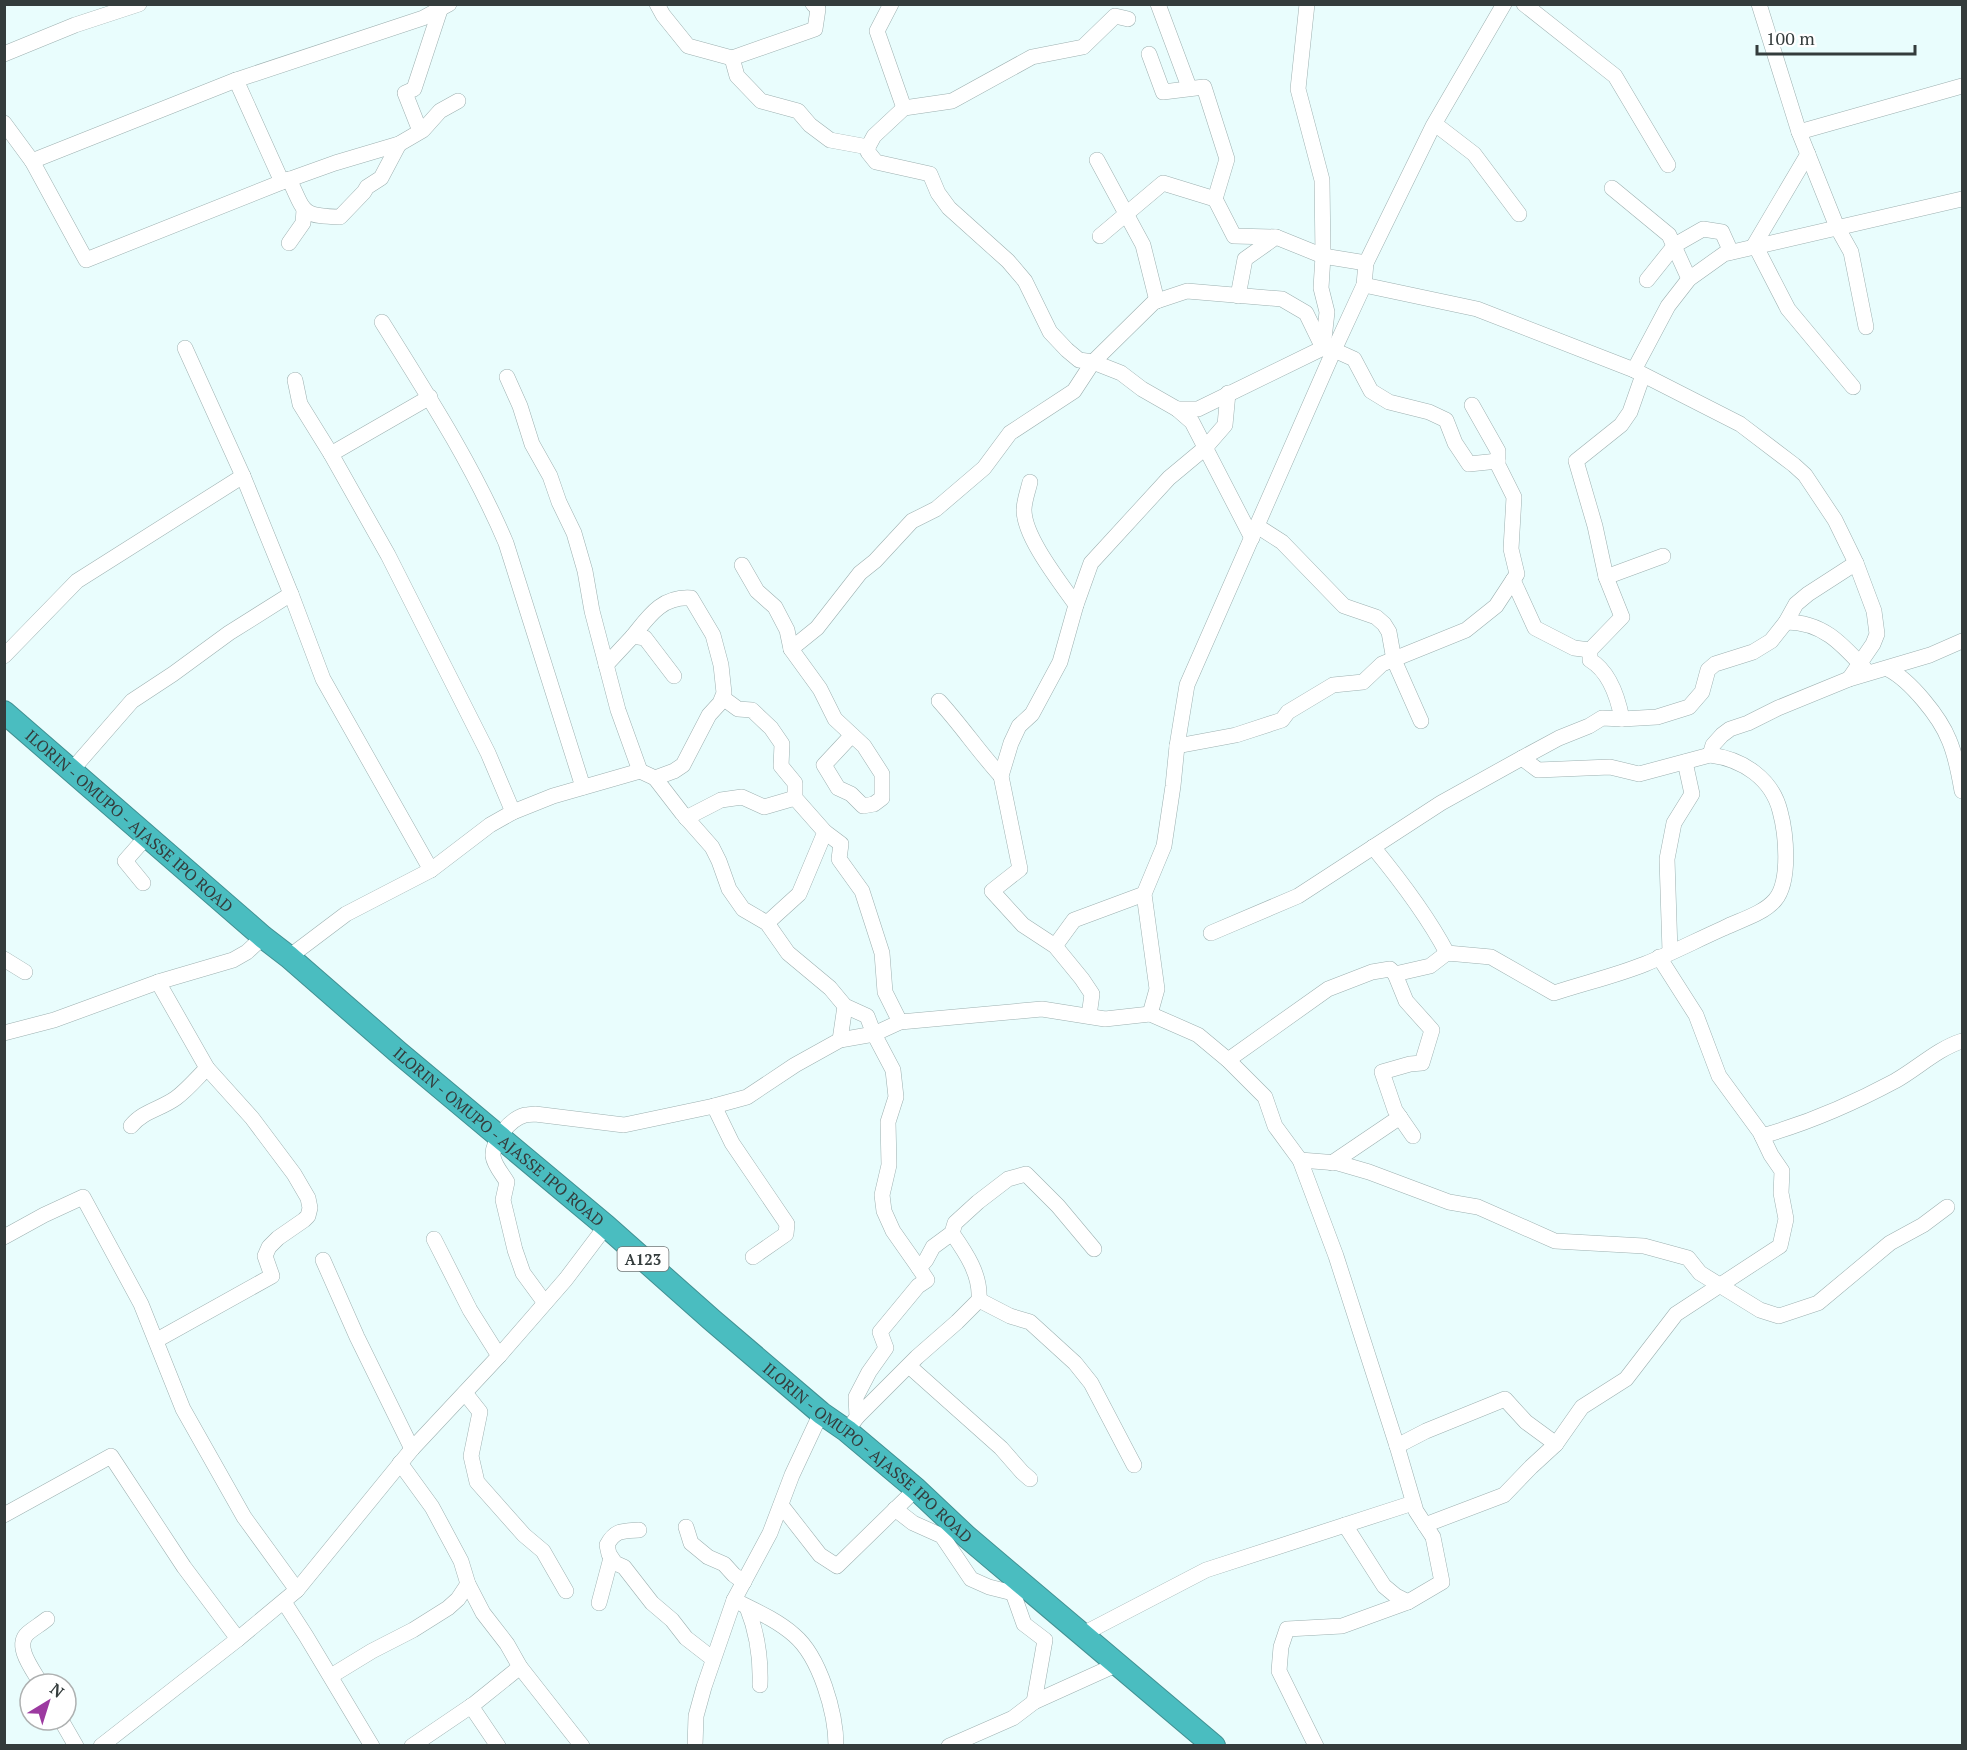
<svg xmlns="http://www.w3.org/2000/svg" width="1967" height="1750" font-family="'PT Serif',serif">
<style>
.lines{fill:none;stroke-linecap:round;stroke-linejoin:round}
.minor-casing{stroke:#9db0b0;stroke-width:16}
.highway-casing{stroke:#429092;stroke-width:24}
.minor{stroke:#fff;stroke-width:15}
.highway{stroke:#4abdc0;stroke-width:22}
.labels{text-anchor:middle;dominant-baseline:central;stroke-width:6;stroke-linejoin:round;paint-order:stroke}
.shield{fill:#fff;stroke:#717676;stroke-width:1.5}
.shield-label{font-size:15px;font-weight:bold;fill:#343c3c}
.street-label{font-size:16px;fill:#343c3c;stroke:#fff}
</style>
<rect width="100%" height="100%" fill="#e9fdfd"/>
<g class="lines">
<defs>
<g id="minor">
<polyline points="657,4 663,15 688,46 732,58 737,76 761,101 798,111 810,125 830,140 868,147 868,152 876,162 930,174 938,193 949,208 1008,261 1025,281 1050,332 1067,350 1079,360 1093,362 1121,373 1142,389 1177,409 1192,422 1252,538"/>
<polyline points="891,4 877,31 904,108"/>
<polyline points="1158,4 1189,87"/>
<polyline points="1307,4 1298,89 1322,180 1323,256 1321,288 1327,312 1323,348 1334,350 1354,359 1371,391 1389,402 1429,412 1446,420 1455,443 1469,464 1498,461"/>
<polyline points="1524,4 1615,76 1668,165"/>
<polyline points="1759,4 1799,132 1837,227 1851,252 1866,327"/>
<polyline points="4,54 75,25 139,4"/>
<polyline points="1149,54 1163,92 1204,87 1227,159 1215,199"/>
<polyline points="732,58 815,29 818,9 813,4"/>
<polyline points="236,80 282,182"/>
<polyline points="4,123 32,161 236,80 423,18 449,4"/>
<polyline points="1435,124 1474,154 1519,214"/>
<polyline points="420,131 405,93 414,89 440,10"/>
<polyline points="1799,132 1962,86"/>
<polyline points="868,147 874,136 904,108 952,101 1032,57 1083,47 1115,16 1128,19"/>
<polyline points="1097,160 1143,245 1157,301"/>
<polyline points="32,161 86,260 282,182 335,163 399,144 423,130 440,111 458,101"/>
<path d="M289,179C305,212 300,216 340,217L364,192L367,187L381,178L399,144"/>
<polyline points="1612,188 1669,235 1689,279"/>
<polyline points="1100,236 1163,183 1215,199 1234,236 1276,237"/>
<polyline points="289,243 303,223 304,210"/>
<polyline points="1753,247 1808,154"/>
<polyline points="1756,247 1788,309 1853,387"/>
<polyline points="1647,280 1675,245 1703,229 1722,232 1731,252"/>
<polyline points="1364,285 1477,309 1634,370 1740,424 1794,465 1805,475 1835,520 1856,563 1874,611 1877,634 1873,644 1849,679"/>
<polyline points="1238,296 1245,259 1276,237 1323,256 1366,263"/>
<path d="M382,322C427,394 473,465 506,543L583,787"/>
<polyline points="185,348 243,476"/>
<polyline points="1634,370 1668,306 1689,279 1724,254 1962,199"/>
<polyline points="507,377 520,406 532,444 550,476 559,502 574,533 585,571 592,611 618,710 640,771"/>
<polyline points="295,380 300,404 331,454 388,555 488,753 513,812"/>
<polyline points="331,454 430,397"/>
<path d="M1030,482C1028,491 1024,501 1024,510C1024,537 1060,582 1076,605"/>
<polyline points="1257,526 1282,542 1344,606 1376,617 1384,624 1389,632 1394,660 1421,721"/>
<polyline points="742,565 757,591 775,607 787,630 791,649 820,689 835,719 864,746 882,774 882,798 874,804 863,806 851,794 838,788 824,765 852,735"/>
<polyline points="1606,577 1663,556"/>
<polyline points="1513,580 1535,628 1574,648 1590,650"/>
<path d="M1786,622C1823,622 1842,644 1865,669"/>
<polyline points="791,649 817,628 860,573 875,561 912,521 936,509 984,468 1010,433 1074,391 1093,362 1154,302 1187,291 1282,299 1306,313 1323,348 1198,409 1177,409"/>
<polyline points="4,656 77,581 243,476 291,594 323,679 431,870"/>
<polyline points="606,665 633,636 645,638 674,676"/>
<path d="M1888,669C1910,680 1940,717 1949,740C1956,756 1959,774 1962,791"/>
<polyline points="723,698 738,709 752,710 771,728 782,744 781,766 795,783 795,798 825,832 799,894 767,923"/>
<path d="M939,701C961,725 979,752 1001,776"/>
<path d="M1622,719C1618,698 1610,672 1590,660V650L1622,617L1606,577L1595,526L1576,461L1621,425L1630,412L1643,375"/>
<polyline points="1177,746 1236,735 1282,720 1288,712 1333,685 1363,682 1382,664 1466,630 1496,606 1517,574 1511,549 1514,497 1498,465 1498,451 1472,405"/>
<polyline points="1710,755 1713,745 1722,735 1730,729 1748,723 1778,708 1849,679 1930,655 1962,641"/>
<polyline points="1522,758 1559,738 1589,726 1602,718 1622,719 1657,717 1689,707 1702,692 1708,670 1715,664 1753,652 1771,641 1786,622 1796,604 1808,594 1856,563"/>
<polyline points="71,771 132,701 173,674 229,633 291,594"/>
<polyline points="655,778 682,813 712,847 719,861 729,889 743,909 767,923 788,953 830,988 845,1006 867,1016 874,1034 893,1070 896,1097 888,1122 889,1165 882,1195 884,1211 893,1231 919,1268"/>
<polyline points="686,818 721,800 742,797 764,807 795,798"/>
<polyline points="825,832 841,844 839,859 862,891 882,953 885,992 900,1022"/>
<path d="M1373,847C1401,881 1427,915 1447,953"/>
<polyline points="143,883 125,861 147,836"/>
<path d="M1211,933L1298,896L1441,803L1522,758L1538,770L1610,767L1639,774L1710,755C1743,759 1772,779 1780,811C1786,833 1791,881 1775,900C1763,914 1740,920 1724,928C1697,940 1672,953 1645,964C1615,976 1584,983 1554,993L1491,957L1447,953L1430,966L1395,974L1390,969L1372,972L1328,989L1228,1060"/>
<polyline points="1055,946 1074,920 1144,894"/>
<polyline points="1670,952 1667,859 1674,823 1692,794 1685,762"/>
<path d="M289,957L346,914L431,870L490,825L513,812L553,796L640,771L655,778L674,771L683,765L709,715L720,703L724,693L721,665L713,635L691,598C662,596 649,616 633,636"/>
<polyline points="4,959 25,972"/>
<polyline points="1395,974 1406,1001 1432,1030 1422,1063 1410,1064 1382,1072 1395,1110 1413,1136"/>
<polyline points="1150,1014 1157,989 1144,894 1164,846 1173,786 1177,746 1187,685 1334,350 1364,285 1366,263 1433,126 1504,4"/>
<polyline points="1089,1016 1092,994 1082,979 1055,946 1023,925 992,891 1020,869 1001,776 1011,743 1019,726 1032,714 1060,662 1076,605 1091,563 1169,478 1205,448 1225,425 1228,393"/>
<polyline points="4,1033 54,1020 158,982 233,960 247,952 263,937"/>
<polyline points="840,1040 845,1006"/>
<polyline points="714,1106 732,1143 787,1224 786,1234 753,1257"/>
<path d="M131,1126C143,1111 161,1109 176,1098C187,1090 197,1078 207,1068L158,982"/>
<path d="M1762,1136C1808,1123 1852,1104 1895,1081C1918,1068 1937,1049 1962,1041"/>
<polyline points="1300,1160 1338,1163 1369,1172 1449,1202 1478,1207 1555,1241 1644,1246 1688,1258 1700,1273 1760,1310 1779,1316 1818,1303 1890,1243 1923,1225 1947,1207"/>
<polyline points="1332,1163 1400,1117"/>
<polyline points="4,1237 44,1215 83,1197 141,1304 183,1409 244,1517 297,1590"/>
<polyline points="434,1239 470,1310 499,1356"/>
<polyline points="323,1260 357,1337 412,1449"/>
<polyline points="979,1300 1010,1316 1030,1322 1075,1363 1091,1383 1134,1465"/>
<path d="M545,1303L523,1273L515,1250L503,1200L507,1182C503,1175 494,1165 493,1156C492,1141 510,1119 525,1115C526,1115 533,1114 535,1114L624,1125L714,1106L747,1097L795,1065L840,1040L874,1034L900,1022L1042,1009L1105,1019L1150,1014L1198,1035L1228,1060L1265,1097L1275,1126L1300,1160L1336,1256L1397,1446L1416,1511L1433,1537L1442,1582L1408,1602L1342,1626L1287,1629L1281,1647L1279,1671L1316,1746"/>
<polyline points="157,1340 272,1276 265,1256 269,1247 278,1238 304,1220 308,1216 310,1208 308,1198 294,1174 252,1118 207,1068"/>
<polyline points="909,1366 1001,1448 1022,1472 1030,1479"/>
<polyline points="465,1393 480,1412 471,1456 477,1482 524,1535 543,1551 566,1591"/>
<path d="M857,1417L917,1357L957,1322L979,1300C981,1275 966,1253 952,1233"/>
<polyline points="847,1431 857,1417 856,1397 869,1372 886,1348 880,1332 918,1286 927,1280 919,1268 926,1260 933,1247 952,1233 955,1223 978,1202 1008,1179 1026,1174 1058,1206 1094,1249"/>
<polyline points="1397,1446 1426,1431 1505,1399 1526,1422 1556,1444"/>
<polyline points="400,1463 432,1507 461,1561 468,1584 483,1613 507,1644 520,1667 582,1746"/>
<polyline points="781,1505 820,1555 837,1566 916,1489"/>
<polyline points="895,1509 913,1523 942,1536 971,1579 989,1587 1013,1593"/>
<polyline points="4,1515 111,1456 184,1567 238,1639"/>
<polyline points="1345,1525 1384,1586 1396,1596 1408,1602"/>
<polyline points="1425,1525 1504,1495 1531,1467 1556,1444 1582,1407 1626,1379 1676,1314 1780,1246 1786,1219 1781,1193 1782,1171 1771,1155 1760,1132 1719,1076 1696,1015 1659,957"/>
<polyline points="686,1527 691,1543 708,1557 724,1564 734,1575 744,1582"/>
<path d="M639,1530C622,1531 615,1530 607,1545L609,1554L615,1563L624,1567L652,1603L672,1620L686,1638L713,1659"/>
<polyline points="1020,1589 1013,1593 1024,1624 1045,1640 1034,1702"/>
<path d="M734,1600C754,1610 777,1620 794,1635C820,1657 836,1713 836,1746"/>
<polyline points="284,1602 306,1636 372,1746"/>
<polyline points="599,1603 611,1558"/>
<path d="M747,1607C757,1632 761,1657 760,1685"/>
<polyline points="1083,1634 1206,1570 1413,1503"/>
<polyline points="331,1676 372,1651 413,1630 448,1608 458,1599 468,1584"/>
<path d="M41,1684C34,1671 13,1646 28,1633C34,1628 41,1624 47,1619"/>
<polyline points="471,1706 498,1746"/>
<polyline points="61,1720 76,1746"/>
<polyline points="101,1746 238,1639 297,1590 412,1449 499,1356 566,1279 606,1226"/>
<polyline points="412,1746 474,1704 520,1667"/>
<polyline points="695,1746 696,1716 704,1687 734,1600 770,1533 792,1475 821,1413"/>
<polyline points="949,1746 1013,1718 1034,1702 1118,1664"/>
</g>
<g id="highway">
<path id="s1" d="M4,712L263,937L289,957L398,1052L606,1226L712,1320L821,1413L847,1431L916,1489L967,1537L1214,1746"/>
</g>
</defs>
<!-- minor casing -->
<use href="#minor" class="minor-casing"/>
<!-- highway casing -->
<use href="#highway" class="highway-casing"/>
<!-- minor -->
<use href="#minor" class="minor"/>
<!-- highway -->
<use href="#highway" class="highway"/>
</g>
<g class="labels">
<!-- shield labels -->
<rect class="shield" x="617.5" y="1247" width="51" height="24" rx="4.5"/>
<g class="shield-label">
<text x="643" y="1259">A123</text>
</g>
<!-- street labels -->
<g class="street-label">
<text stroke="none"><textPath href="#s1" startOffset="166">ILORIN - OMUPO - AJASSE IPO ROAD</textPath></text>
<text stroke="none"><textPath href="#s1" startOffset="652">ILORIN - OMUPO - AJASSE IPO ROAD</textPath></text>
<text stroke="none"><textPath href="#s1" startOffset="1138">ILORIN - OMUPO - AJASSE IPO ROAD</textPath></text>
</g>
</g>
<!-- border -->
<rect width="1967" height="1750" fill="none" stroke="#343c3c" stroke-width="12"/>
<!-- north arrow -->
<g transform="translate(48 1702) rotate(38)"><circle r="28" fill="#ffffff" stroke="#aeb1b1" stroke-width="1.5"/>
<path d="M0-4.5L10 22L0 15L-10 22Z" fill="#9c3aa0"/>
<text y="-9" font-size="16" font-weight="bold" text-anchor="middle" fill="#343c3c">N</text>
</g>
<!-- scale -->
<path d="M1757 45v9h158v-9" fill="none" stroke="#343c3c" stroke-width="3"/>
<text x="1766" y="45" font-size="18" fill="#343c3c" stroke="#ffffff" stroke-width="4.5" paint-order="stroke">100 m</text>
</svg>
